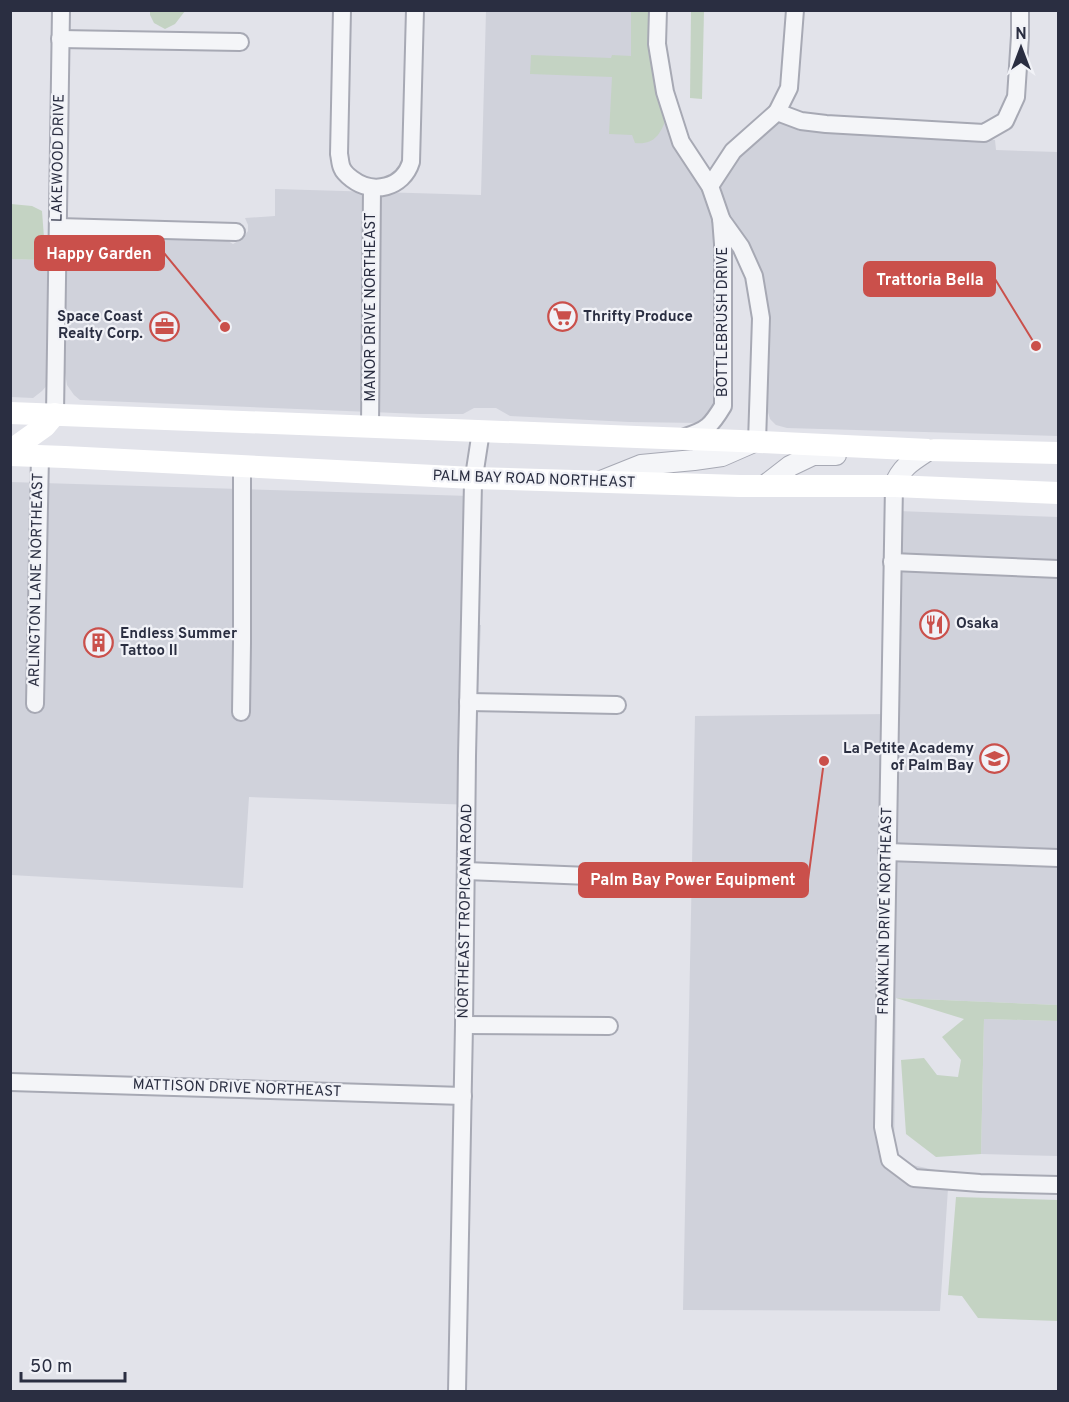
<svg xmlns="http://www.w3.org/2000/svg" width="1069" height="1402" font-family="Overpass,sans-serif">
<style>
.built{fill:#d0d2db}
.green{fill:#c4d3c3}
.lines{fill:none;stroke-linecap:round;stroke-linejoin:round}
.minor-casing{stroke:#a7a9b4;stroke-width:20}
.tertiary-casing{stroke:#a7a9b4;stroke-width:22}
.minor{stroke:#f4f5f8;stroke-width:16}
.tertiary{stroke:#f4f5f8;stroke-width:20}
.secondary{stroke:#fff;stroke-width:22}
.labels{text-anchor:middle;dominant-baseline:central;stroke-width:4.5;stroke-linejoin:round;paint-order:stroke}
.street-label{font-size:15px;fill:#2a2e41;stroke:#f1f2f7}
.poi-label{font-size:15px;font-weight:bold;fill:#2a2e41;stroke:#f1f2f7;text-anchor:start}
.leader{fill:none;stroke:#ca504b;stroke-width:2}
.callout-dot{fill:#ca504b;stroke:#f1f2f7;stroke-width:2}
.callout{fill:#ca504b;stroke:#ca504b;stroke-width:2}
.callout-label{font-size:16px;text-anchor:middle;font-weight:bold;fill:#fff}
</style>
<rect width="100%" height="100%" fill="#e2e3ea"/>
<!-- built -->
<g class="built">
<polygon points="486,11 653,11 656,89 665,124 699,175 712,209 717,235 716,389 714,405 710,417 700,423 629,422 510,416 496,408 474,408 463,414 420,414 80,400 74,395 67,385 65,373 65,244 67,238 76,232 223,238 233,244 242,239 248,231 248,225 245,218 275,216 275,189 481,195"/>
<polygon points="775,121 786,124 950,138 995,140 996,150 1058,152 1058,436 787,428 776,425 770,419 767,409 766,311 746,240 724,204 721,187 723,176 730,161"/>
<polygon points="45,251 50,254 49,383 42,391 33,398 11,397 11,259 40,260"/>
<polygon points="10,482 470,496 460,624 481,625 473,805 249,797 243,888 11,875"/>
<polygon points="898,511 1058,517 1058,1005 896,998 894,1161 949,1173 940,1311 683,1310 695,716 891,714"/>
<polygon points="984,1019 1058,1021 1058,1156 981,1154"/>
</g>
<!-- green -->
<g class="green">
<polygon points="150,11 150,10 185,11 175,24 165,29 154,23 150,15"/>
<path d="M631,11H655L666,119C660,135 654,145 635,143L632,135L609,134L612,77L530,74L531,55L611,58L612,55L631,56Z"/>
<polygon points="691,11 704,11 702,99 690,98"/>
<polygon points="11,204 32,206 42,211 45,251 40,260 11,259"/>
<polygon points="896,998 1058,1005 1058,1021 984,1019 981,1154 936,1157 906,1134 901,1060 924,1058 937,1075 958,1077 961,1060 942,1037 964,1019"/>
<polygon points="956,1197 1058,1200 1058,1321 978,1318 962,1296 948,1295"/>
</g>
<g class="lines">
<defs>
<g id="minor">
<path d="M342,10L339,154C340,158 340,164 342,168C344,173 348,176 352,179C373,195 403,188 411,162L415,10"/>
<path d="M658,10L657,44L665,92L681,142L710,186L721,218L723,244V406C711,426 707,430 685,437"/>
<polyline points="795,10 789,88 777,112 801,121 826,124 984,133 1005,121 1016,97 1020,36 1020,10"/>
<polyline points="60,39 240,42"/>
<polyline points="710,186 733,151 777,112"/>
<polyline points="721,219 741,247 754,276 761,318 757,442"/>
<polyline points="58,227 236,232"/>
<polyline points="55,414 61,10"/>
<polyline points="370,427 372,188"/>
<polyline points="894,486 883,1127 890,1160 914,1178 980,1183 1058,1185"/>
<polyline points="892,562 1058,569"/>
<polyline points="468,702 617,705"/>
<polyline points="35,704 40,456"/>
<polyline points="241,712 242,643 242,466"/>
<polyline points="887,852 1058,858"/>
<polyline points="466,871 614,877"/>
<polyline points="464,1025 609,1026"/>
<polyline points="10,1082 463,1096"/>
<polyline points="457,1392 464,1025 467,756 473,483 481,431"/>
</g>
<g id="tertiary">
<polyline points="601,481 641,465 694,460 722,456 754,442"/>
<polyline points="764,486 790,466 813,455 836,455"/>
<path d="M894,486C901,467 912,461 929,450"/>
</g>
</defs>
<!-- minor casing -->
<use href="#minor" class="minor-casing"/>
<!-- tertiary casing -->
<use href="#tertiary" class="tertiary-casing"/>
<!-- minor -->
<use href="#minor" class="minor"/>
<!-- tertiary -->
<use href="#tertiary" class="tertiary"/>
<!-- secondary -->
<g class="secondary">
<polyline points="10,413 740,441 929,450 1058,453"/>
<polyline points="10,451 45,426 55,414"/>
<polyline points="10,455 65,457 473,478 740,486 894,486 1058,493"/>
</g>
</g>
<!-- icons -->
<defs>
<symbol id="supermarket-ring" viewBox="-11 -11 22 22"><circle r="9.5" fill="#f1f2f7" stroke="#ca504b" stroke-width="1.5"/><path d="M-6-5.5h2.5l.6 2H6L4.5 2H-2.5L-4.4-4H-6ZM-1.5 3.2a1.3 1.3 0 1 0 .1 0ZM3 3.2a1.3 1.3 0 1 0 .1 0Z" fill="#ca504b"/></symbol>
<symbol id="office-ring" viewBox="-11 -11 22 22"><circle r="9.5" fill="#f1f2f7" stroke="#ca504b" stroke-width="1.5"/><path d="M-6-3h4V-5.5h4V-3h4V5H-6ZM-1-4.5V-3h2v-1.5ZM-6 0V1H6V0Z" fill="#ca504b"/></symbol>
<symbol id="restaurant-ring" viewBox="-11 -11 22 22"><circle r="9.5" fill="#f1f2f7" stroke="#ca504b" stroke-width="1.5"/><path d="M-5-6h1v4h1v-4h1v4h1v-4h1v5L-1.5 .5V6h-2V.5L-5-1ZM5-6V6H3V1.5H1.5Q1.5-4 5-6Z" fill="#ca504b"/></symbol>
<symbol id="building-ring" viewBox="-11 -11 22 22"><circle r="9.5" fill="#f1f2f7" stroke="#ca504b" stroke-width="1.5"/><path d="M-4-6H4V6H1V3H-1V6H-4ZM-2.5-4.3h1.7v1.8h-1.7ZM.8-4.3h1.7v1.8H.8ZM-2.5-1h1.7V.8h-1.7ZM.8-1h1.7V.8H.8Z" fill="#ca504b"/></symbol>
<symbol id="school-ring" viewBox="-11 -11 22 22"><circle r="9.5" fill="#f1f2f7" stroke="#ca504b" stroke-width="1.5"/><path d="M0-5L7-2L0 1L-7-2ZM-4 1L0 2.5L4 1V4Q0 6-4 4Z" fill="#ca504b"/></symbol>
</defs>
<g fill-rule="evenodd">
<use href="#supermarket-ring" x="546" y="300" width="33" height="33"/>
<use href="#office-ring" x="148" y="310" width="33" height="33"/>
<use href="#restaurant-ring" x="918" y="608" width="33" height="33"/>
<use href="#building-ring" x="82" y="626" width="33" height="33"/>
<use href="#school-ring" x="978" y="742" width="33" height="33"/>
</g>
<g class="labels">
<!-- street labels -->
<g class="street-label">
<text transform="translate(59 158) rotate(-89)">LAKEWOOD DRIVE</text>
<text transform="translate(371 307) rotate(-90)">MANOR DRIVE NORTHEAST</text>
<text transform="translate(723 322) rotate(-90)">BOTTLEBRUSH DRIVE</text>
<text transform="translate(534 480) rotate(2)">PALM BAY ROAD NORTHEAST</text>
<text transform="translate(37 580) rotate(-89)">ARLINGTON LANE NORTHEAST</text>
<text transform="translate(466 911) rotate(-89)">NORTHEAST TROPICANA ROAD</text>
<text transform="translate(886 911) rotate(-89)">FRANKLIN DRIVE NORTHEAST</text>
<text transform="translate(237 1089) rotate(2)">MATTISON DRIVE NORTHEAST</text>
</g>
<!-- poi labels -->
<g class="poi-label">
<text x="143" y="317" text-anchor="end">Space Coast<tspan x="143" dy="17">Realty Corp.</tspan></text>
<text x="583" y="317">Thrifty Produce</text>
<text x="956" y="624">Osaka</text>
<text x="120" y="634">Endless Summer<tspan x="120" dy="17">Tattoo II</tspan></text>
<text x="974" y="749" text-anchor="end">La Petite Academy<tspan x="974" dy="17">of Palm Bay</tspan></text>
</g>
</g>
<!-- callouts -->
<path class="leader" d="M225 327L164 253M1036 346L995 279M824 761L808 880"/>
<g class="callout-dot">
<circle cx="225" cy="327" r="6"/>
<circle cx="1036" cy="346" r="6"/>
<circle cx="824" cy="761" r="6"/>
</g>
<g class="callout">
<rect x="35" y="236" width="129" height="34" rx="6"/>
<rect x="864" y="262" width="131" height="34" rx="6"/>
<rect x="579" y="863" width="229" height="34" rx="6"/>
</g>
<g class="callout-label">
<text x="99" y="259">Happy Garden</text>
<text x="930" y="285">Trattoria Bella</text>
<text x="693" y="885">Palm Bay Power Equipment</text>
</g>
<!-- border -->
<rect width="1069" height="1402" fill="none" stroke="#2a2e41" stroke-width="24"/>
<!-- north arrow -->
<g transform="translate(1021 48)" stroke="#f1f2f7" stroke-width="4.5" paint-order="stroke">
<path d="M0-4.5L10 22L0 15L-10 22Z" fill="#2a2e41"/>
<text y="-9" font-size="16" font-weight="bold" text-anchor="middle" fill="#2a2e41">N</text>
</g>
<!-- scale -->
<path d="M21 1372v9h104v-9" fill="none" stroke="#2a2e41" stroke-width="3"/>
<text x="30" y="1372" font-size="18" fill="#2a2e41" stroke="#f1f2f7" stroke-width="4.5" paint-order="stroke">50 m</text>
</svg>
